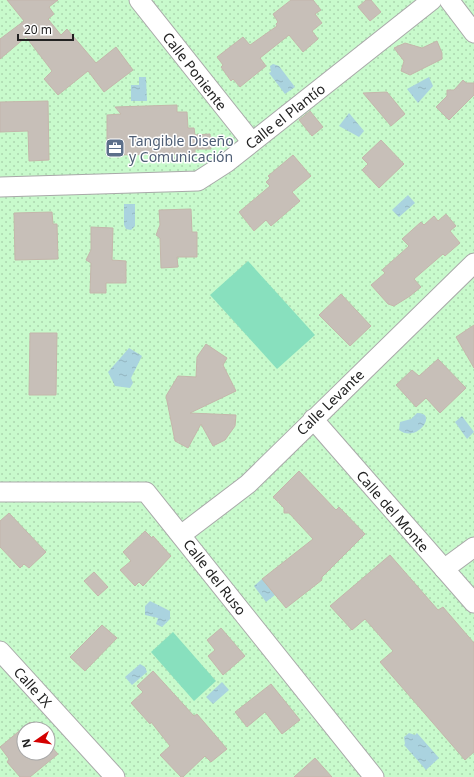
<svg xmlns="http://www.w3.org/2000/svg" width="474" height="777" font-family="'Noto Sans',sans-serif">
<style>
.park{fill:url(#park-dots);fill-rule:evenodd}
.pitch{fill:#88e0be}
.water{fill:url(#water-ripples)}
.building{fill:#c7bfb8;stroke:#c4b6ab}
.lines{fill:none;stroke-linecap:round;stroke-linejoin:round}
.minor-casing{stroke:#a9a9a9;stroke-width:21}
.minor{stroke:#fff;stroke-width:19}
.labels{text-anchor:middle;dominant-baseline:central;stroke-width:3;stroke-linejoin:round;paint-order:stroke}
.street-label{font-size:14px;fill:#222;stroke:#fff}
.service-label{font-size:14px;fill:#4e5e75;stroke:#fff;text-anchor:start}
</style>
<defs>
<pattern id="park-dots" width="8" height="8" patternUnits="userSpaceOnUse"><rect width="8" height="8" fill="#c8facc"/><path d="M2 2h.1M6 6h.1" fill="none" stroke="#acd6af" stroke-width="1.8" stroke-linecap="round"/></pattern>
<pattern id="water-ripples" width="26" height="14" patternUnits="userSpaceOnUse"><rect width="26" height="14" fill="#aad3df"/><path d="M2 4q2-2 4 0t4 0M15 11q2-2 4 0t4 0" fill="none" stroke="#92b5bf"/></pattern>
</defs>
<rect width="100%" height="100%" fill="#f2efe9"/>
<!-- park -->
<path class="park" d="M0,0H474V777H0ZM24,729H48V753H24Z"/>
<!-- pitch -->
<g class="pitch">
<polygon points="248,261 315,335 277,369 210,295"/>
<polygon points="173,632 216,681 194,701 151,652"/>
</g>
<!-- water -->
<g class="water">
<polygon points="273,64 279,66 295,87 285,94 269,73 271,72 270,66"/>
<polygon points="139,77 146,77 147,101 131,101 131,85 139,85"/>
<polygon points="429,77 433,86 418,103 407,89"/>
<polygon points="349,113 364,131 359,137 339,126"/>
<polygon points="408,195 415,203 399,217 392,210"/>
<polygon points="124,204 135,204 135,226 131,230 126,229 124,225"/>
<polygon points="129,348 142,356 131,378 133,383 130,388 115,386 108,372"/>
<path d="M417,413C439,412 417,444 399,430L400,422L411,419Z"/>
<polygon points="462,416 474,432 467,439 455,422"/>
<polygon points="262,579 275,595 266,602 254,586"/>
<polygon points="150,601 170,611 170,619 162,627 156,624 158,618 145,615 145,606"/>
<polygon points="140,664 145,667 147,672 132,685 125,677"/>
<polygon points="222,682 229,690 213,704 206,697"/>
<polygon points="409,733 415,735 417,733 439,758 426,770 404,745 405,744 404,737"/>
</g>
<!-- building -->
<g class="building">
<polygon points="7,0 58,0 49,7 54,14 48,19 61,35 67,29 96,63 116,47 133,70 104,92 88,71 58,95 44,79 52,71 26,37 0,59 0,39 24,21"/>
<polygon points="291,0 313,0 321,10 315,14 322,23 312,31 318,39 303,52 289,35 260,58 266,66 240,87 233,79 231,81 221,67 223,65 217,57 243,37 250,45 277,26 276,24 278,22 273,14"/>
<polygon points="366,0 371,0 381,12 370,21 358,7"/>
<polygon points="437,41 442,53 442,59 410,75 401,71 404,61 394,48 405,43 422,48"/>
<polygon points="463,80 466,83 474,83 474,95 449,120 436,107 447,96 447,90 454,90"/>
<polygon points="387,92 405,114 391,126 363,93"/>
<polygon points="48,101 49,160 29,161 28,131 0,132 0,102"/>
<polygon points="177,105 177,112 187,112 188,128 194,128 195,135 210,134 211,149 195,149 195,154 107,155 107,115 121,114 115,107"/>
<polygon points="310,111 323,127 312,136 299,120"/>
<polygon points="381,140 404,164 379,188 362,170 368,164 362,158"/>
<polygon points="293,155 311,176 292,192 300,201 271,226 266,220 254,231 239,212 270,186 266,182 270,178 268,176"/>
<polygon points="191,209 192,232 197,232 197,257 177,257 178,267 161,268 160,238 156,235 160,225 159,210"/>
<polygon points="52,212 53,224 57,224 58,259 15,260 14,213"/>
<polygon points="446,214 456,226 450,231 460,243 445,256 443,254 414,279 421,287 410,296 394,306 388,304 371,285 385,273 382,270 409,246 402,239 421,222 424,225 434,216 438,221"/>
<polygon points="91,227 113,228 112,260 126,261 126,283 106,283 106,293 90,293 91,263 86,260 91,250"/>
<polygon points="341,294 371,326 350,346 319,315"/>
<polygon points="474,325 474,368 456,337"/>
<polygon points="30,333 57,333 56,395 29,395"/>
<polygon points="206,344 227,358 223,365 236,391 190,413 236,415 235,426 225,440 213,446 201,424 188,448 175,441 166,396 178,376 196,377 197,357"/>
<polygon points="438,359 466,388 440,413 426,398 416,407 396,385 412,370 419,376"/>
<polygon points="299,471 336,510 339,507 365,534 321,578 322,580 286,608 262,579 313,539 289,513 284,513 284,508 273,497"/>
<polygon points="9,513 46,552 29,568 24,564 20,568 0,547 0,521"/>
<polygon points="145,531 152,538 153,536 171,556 143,586 139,582 135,586 120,570 131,561 123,552"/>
<polygon points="390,555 438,610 443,607 474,643 474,752 465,760 380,662 393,651 365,619 352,630 330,606"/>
<polygon points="94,572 108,587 98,596 84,581"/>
<polygon points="102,625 117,638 85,671 70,657"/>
<polygon points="221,628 245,656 223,675 208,656 215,650 207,640"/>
<polygon points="153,671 194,716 197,714 227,749 211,762 205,756 183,777 181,777 160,755 170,746 151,722 150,724 131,703 143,692 137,686"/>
<polygon points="271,684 300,720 282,734 265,712 247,727 235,712"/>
<polygon points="30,722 37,729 24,729 24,753 48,753 48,743 58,754 30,777 20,777 7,762 9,759 0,747"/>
<polygon points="315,758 332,777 294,777"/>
</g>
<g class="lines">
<defs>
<g id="minor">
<polyline points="139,0 251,141"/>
<polyline points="449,0 474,33"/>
<polyline points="0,187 198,181 226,163 432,0"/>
<polyline points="313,419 474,603"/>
<polyline points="0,492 146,492 374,777"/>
<polyline points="181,535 248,484 474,263"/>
<polyline points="444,569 474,547"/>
<polyline points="0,651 115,777"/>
</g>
</defs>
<!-- minor casing -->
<use href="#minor" class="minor-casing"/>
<!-- minor -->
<use href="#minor" class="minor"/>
</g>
<!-- icons -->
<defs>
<symbol id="office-square" viewBox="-11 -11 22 22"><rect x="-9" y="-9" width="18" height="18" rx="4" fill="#5c6f8a" stroke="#fff"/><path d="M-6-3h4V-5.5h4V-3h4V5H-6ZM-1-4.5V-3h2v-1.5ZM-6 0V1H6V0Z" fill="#fff"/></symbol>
</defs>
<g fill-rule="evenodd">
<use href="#office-square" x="104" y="137" width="22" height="22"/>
</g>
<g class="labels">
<!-- street labels -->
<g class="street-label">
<text transform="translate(195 71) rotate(52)">Calle Poniente</text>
<text transform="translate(285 116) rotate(-38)">Calle el Plantío</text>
<text transform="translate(330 402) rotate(-44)">Calle Levante</text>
<text transform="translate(393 511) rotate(49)">Calle del Monte</text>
<text transform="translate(215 577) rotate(52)">Calle del Ruso</text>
<text transform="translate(33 687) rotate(48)">Calle IX</text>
</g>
<!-- service labels -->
<g class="service-label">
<text x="129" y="140">Tangible Diseño<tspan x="129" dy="16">y Comunicación</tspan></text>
</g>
</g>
<!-- north arrow -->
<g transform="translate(36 741) rotate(257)"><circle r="19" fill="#ffffff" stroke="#a7a7a7"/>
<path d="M0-3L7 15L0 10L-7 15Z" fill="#d40000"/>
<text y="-6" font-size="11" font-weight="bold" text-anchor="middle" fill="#222222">N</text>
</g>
<!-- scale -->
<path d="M18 34v6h55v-6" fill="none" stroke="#222222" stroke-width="2"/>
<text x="24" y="34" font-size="12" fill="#222222" stroke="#ffffff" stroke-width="3" paint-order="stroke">20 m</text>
</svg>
